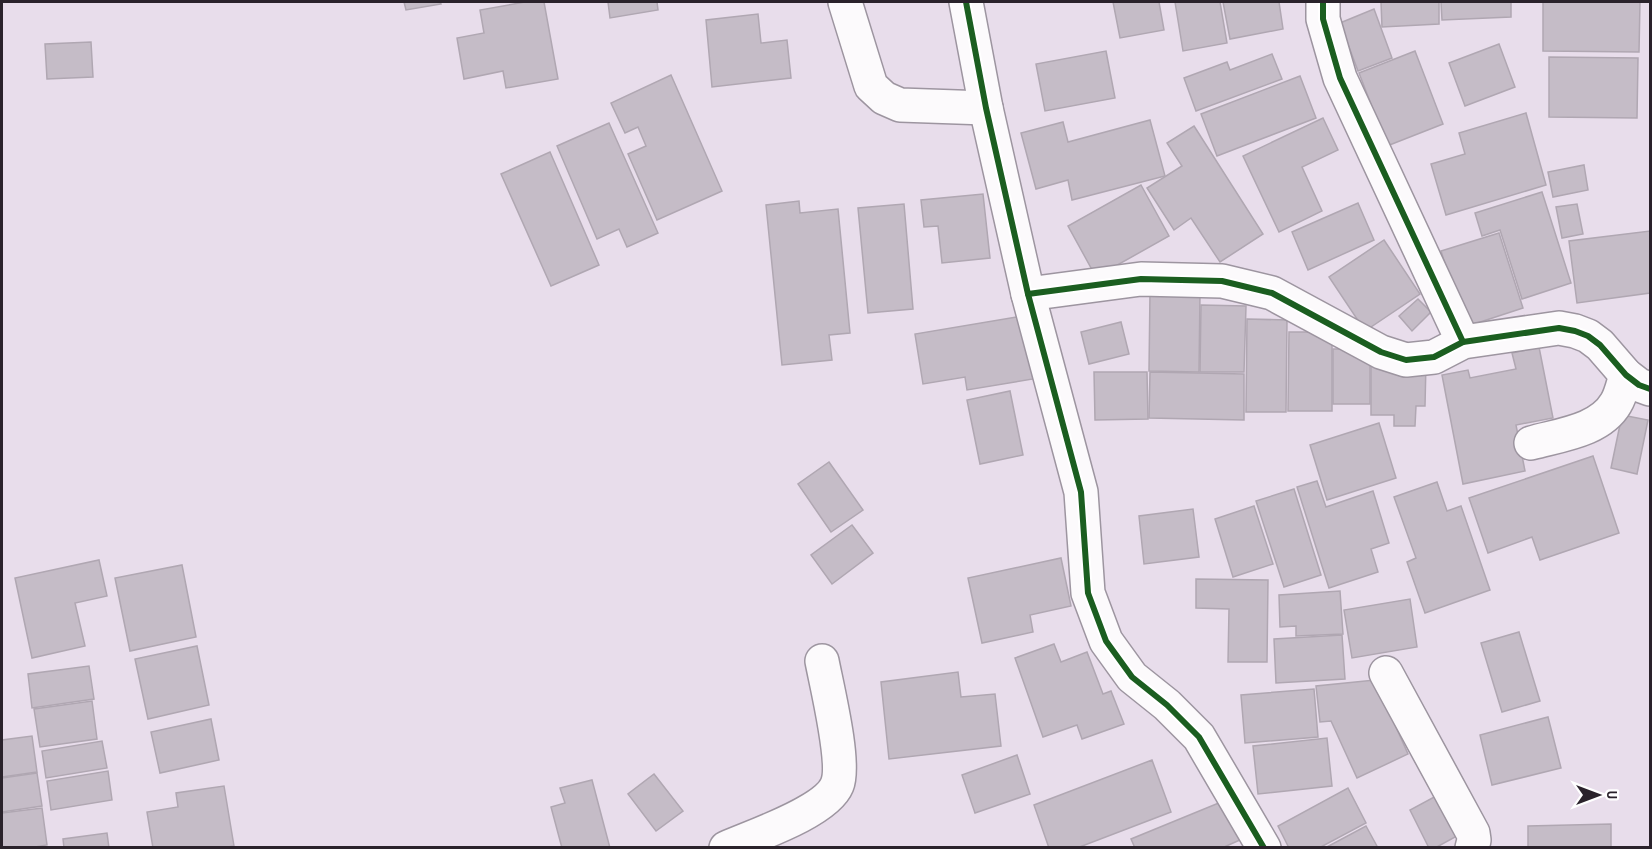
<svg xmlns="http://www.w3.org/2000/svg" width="1652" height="849" font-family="'Sofia Sans Condensed',sans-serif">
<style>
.building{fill:#c5bcc7;stroke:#b0a7b2;stroke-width:1.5}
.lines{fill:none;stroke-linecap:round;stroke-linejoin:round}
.minor-casing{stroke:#9d95a0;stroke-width:36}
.minor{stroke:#fcfafc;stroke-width:33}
.cycleway-casing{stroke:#fff;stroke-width:10}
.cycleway{stroke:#1b5e20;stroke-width:6}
</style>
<rect width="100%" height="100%" fill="#e8ddeb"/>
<!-- building -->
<g class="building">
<polygon points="404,2 440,2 441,4 406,10"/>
<polygon points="525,2 544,2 558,79 506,88 503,71 464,79 457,38 484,33 480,10"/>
<polygon points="608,2 657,2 658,10 610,18"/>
<polygon points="1113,2 1159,2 1164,30 1120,38"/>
<polygon points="1175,2 1220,2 1227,43 1183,51"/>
<polygon points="1223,2 1279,2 1283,29 1230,39"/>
<polygon points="1381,2 1439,2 1439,24 1382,27"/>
<polygon points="1441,2 1511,2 1511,17 1442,20"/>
<polygon points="1543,2 1640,2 1639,52 1543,51"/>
<polygon points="1374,9 1392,58 1358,71 1340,23"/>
<polygon points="758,14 761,43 787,40 791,78 712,87 706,20"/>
<polygon points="91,42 93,77 47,79 45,44"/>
<polygon points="1499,44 1515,87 1465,106 1449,63"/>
<polygon points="1106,51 1115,98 1045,111 1036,64"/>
<polygon points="1415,51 1443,124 1387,146 1359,73"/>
<polygon points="1272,54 1282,79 1196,111 1184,78 1227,62 1230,70"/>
<polygon points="1549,57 1638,58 1637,118 1549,117"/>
<polygon points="671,75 722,191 657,220 628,154 646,146 638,127 625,133 611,103"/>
<polygon points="1300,76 1316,118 1217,156 1201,114"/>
<polygon points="1526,113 1546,185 1446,215 1431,164 1465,154 1459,133"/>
<polygon points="1323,118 1338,150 1302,167 1322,211 1279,232 1243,156"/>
<polygon points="1150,120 1165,176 1072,200 1068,180 1036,189 1021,133 1063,122 1068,142"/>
<polygon points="609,123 658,233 627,247 619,229 597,239 557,146"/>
<polygon points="1194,126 1263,234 1220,262 1191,218 1174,230 1147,188 1182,166 1167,143"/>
<polygon points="550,152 599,265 551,286 501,174"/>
<polygon points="1584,165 1588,190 1553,197 1548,172"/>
<polygon points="1141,185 1169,236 1096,277 1068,226"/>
<polygon points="1542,192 1571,283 1522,299 1500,230 1482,236 1475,213"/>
<polygon points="983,194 990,258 942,263 938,226 924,227 921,200"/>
<polygon points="799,201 800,213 838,209 850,333 829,335 832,360 782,365 766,205"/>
<polygon points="1358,203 1374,240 1308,270 1292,232"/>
<polygon points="904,204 913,309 868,313 858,208"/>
<polygon points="1577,204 1583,234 1562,238 1556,207"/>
<polygon points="1650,231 1650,293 1577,303 1569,241"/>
<polygon points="1499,233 1523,308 1465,327 1441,251"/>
<polygon points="1384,240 1420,294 1365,331 1329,277"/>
<polygon points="1150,292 1200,293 1199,372 1149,371"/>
<polygon points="1418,299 1431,312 1412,331 1399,316"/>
<polygon points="1201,305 1246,306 1244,372 1200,372"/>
<polygon points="1022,316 1033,379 967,390 965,377 923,384 915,334"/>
<polygon points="1247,319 1287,320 1286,412 1246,412"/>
<polygon points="1121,322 1129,354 1089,364 1081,332"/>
<polygon points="1289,332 1332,332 1332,411 1288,411"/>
<polygon points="1539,347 1553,418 1516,425 1525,471 1463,484 1442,375 1468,370 1470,378 1516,369 1512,353"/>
<rect x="1333" y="349" width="37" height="55"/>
<polygon points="1371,362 1426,363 1425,406 1416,406 1415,426 1394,426 1394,415 1371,415"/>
<polygon points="1094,372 1147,372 1148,419 1095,420"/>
<polygon points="1150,372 1244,374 1244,420 1149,418"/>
<polygon points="1010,391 1023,455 980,464 967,400"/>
<polygon points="1622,415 1648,420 1637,474 1611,468"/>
<polygon points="1379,423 1396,478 1327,500 1310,445"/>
<polygon points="1593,456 1619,533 1540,560 1532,537 1488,553 1469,498"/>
<polygon points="829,462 863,510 831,532 798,484"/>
<polygon points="1317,481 1326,507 1373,491 1389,543 1371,549 1378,572 1329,588 1297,487"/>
<polygon points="1437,482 1447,511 1461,506 1490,590 1425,613 1407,562 1416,558 1394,497"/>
<polygon points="1294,489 1321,575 1284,587 1256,501"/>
<polygon points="1254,506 1273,564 1233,577 1215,519"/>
<polygon points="1193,509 1199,557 1144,564 1139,516"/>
<polygon points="852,525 873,553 832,584 811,555"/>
<polygon points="1061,558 1071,606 1030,615 1033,632 982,643 968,578"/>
<polygon points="99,560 107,596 75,603 85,646 32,658 15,578"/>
<polygon points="182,565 196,637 130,651 115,578"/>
<polygon points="1196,579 1268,580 1267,662 1228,662 1229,609 1196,608"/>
<polygon points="1340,591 1343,634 1296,636 1296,626 1280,627 1279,595"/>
<polygon points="1410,599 1417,647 1352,658 1344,610"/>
<polygon points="1519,632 1540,701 1502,712 1481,643"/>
<polygon points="1342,635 1345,679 1276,683 1274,639"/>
<polygon points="1054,644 1061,662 1087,652 1103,694 1111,691 1124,724 1082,739 1077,725 1043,737 1015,658"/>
<polygon points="197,646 209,705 148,719 135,659"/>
<polygon points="89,666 94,699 32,708 28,674"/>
<polygon points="958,672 961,697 995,694 1001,746 889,759 881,682"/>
<polygon points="1375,680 1408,754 1357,778 1331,721 1320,722 1316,686"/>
<polygon points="1314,689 1318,737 1245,743 1241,695"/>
<polygon points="92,701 97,739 40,747 34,709"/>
<polygon points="1548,717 1561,768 1492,785 1480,735"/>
<polygon points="211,719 219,760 160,773 151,732"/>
<polygon points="32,736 37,772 2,777 2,740"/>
<polygon points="1327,738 1332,786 1258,794 1253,746"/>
<polygon points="102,741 107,768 46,778 42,751"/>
<polygon points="1017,755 1030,794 975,813 962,775"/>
<polygon points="1152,760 1171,812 1077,848 1049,848 1034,805"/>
<polygon points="108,771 112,800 51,810 47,781"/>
<polygon points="37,773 42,806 2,812 2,778"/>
<polygon points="654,774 683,811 656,831 628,794"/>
<polygon points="592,780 610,848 562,848 551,807 565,803 560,788"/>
<polygon points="224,786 234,846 221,848 153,848 147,812 178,807 176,793"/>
<polygon points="1348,788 1366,823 1319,848 1289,848 1278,826"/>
<polygon points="1436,796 1457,836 1435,848 1429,848 1410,810"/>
<polygon points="1226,800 1242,839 1222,848 1135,848 1131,839"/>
<polygon points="42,808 47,845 29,848 2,848 2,813"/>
<polygon points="1611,824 1611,848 1528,848 1528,826"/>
<polygon points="1366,826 1378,848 1325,848"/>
<polygon points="107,833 109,848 64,848 63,839"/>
</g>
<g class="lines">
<defs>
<g id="minor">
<polyline points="845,2 871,86 884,98 900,105 986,108"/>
<polyline points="966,2 986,108 1028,294 1081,492 1088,593 1106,641 1132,677 1167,705 1199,737 1264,848"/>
<polyline points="1323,2 1323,19 1340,78 1463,342"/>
<polyline points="1028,294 1141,279 1222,281 1272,293 1381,352 1406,360 1434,357 1463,342 1559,328 1575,331 1588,336 1600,345 1626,375 1639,385 1650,389"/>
<path d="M1531,443C1559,435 1600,431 1616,403C1621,395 1623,384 1626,375"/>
<polyline points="1386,673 1473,833 1474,840 1472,848"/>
<path d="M726,848C753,836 826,812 837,785C846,764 827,687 822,661"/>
</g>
</defs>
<!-- minor casing -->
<use href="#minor" class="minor-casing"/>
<!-- minor -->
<use href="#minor" class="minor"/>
<defs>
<g id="cycleway">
<polyline points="966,2 986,108 1028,294 1081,492 1088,593 1106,641 1132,677 1167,705 1199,737 1264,848"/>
<polyline points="1323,2 1323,19 1340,78 1463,342"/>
<polyline points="1028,294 1141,279 1222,281 1272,293 1381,352 1406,360 1434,357 1463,342 1559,328 1575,331 1588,336 1600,345 1626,375 1639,385 1650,389"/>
</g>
</defs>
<!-- cycleway casing -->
<use href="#cycleway" class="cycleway-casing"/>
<!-- cycleway -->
<use href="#cycleway" class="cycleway"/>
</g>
<!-- border -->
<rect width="1652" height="849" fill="none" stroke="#2a222b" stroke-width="6"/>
<!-- north arrow -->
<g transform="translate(1598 795) rotate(90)" stroke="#ffffff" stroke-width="4.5" paint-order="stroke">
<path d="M0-4.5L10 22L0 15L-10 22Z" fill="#2a222b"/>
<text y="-9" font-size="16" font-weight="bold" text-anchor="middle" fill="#2a222b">U</text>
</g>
</svg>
